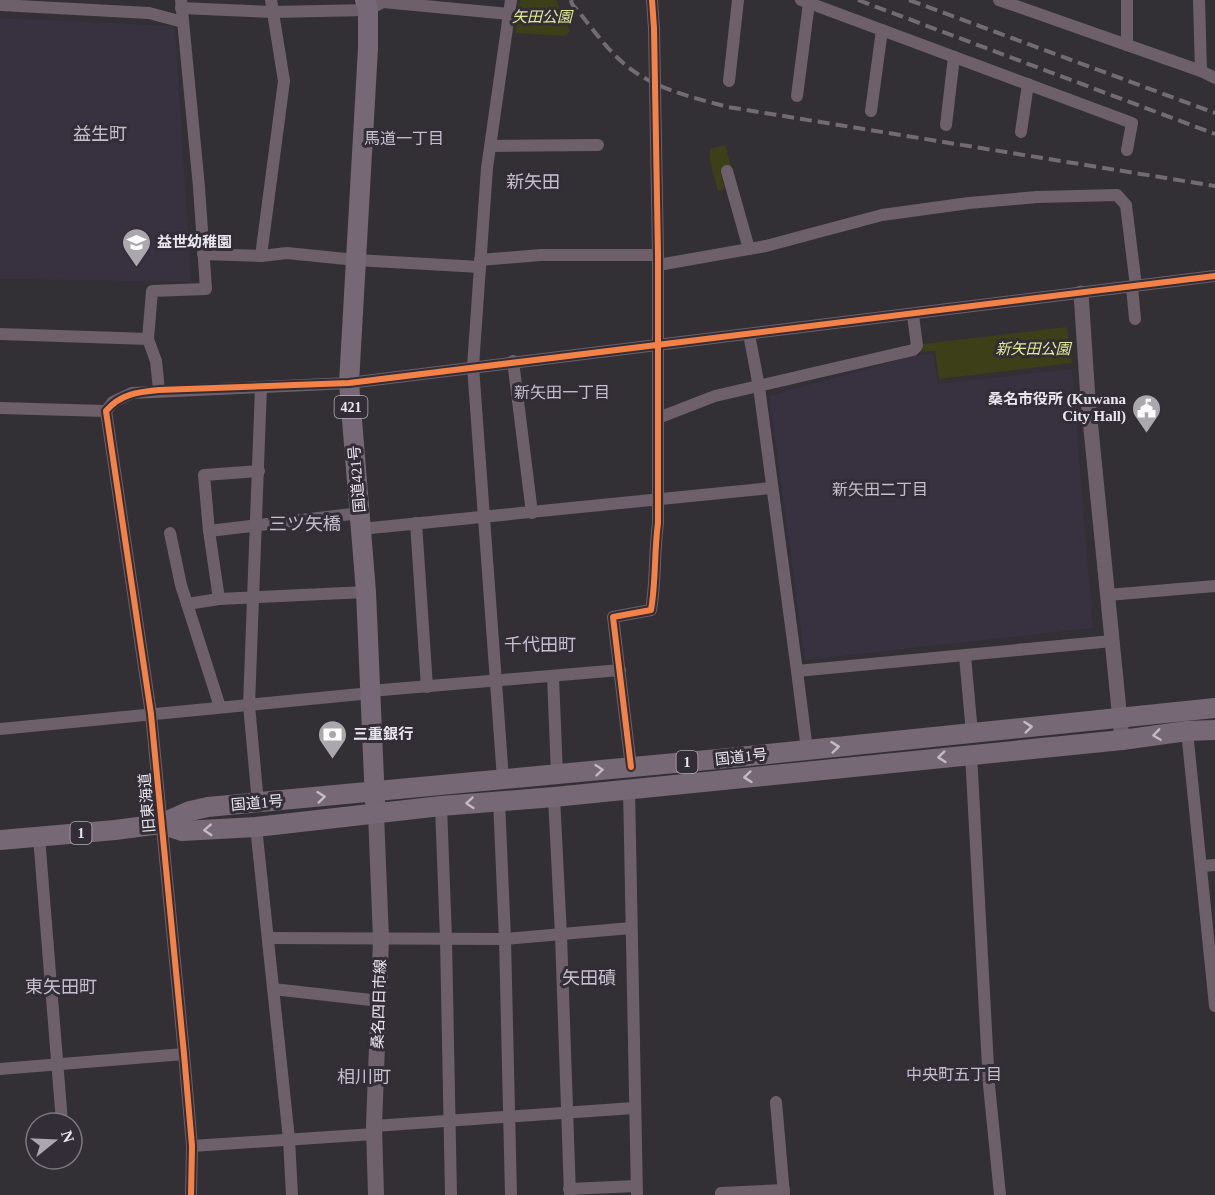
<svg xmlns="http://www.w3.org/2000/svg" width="1215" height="1195" font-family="'Times New Roman','Noto Sans JP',serif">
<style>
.built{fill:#383140}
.green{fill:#3c3f18}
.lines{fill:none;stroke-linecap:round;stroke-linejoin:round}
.minor{stroke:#6d606a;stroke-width:12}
.tertiary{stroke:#6d606a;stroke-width:15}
.secondary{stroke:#6f626d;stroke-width:16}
.trunk{stroke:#766874;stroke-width:20}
.rail{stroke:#736b72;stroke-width:4;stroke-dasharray:12 6;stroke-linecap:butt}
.cycleway-casing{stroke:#322d37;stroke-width:10}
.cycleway{stroke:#f48246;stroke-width:6}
.oneway{stroke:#c1bbc3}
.labels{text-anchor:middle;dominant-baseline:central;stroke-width:6;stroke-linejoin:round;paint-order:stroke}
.shield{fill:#322d37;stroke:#b3afb7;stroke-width:1.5}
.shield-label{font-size:14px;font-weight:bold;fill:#eae7ee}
.park-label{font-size:15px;font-style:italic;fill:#e2eb92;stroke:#322d37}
.poi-label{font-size:15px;font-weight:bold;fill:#eae7ee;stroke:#322d37;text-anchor:start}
.street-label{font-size:15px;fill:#eae7ee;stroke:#322d37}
.neighbourhood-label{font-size:16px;fill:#c5bfcc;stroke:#322d37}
.quarter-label{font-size:18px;fill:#c5bfcc;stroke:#322d37}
</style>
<rect width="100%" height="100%" fill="#322f35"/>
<!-- built -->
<g class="built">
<polygon points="0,18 175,26 191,282 0,279"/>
<polygon points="934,354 938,384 1072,369 1093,628 805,660 769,396 916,355"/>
</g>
<!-- green -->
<g class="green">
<polygon points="520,0 556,0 570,31 566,36 515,33"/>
<polygon points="725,145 731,166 720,170 725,189 718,191 710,161 710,149"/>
<polygon points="1067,327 1072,363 939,379 935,351 923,352 922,344"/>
</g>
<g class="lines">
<!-- minor -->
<g class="minor">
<polyline points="801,0 1132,123 1127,150"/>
<polyline points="999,0 1201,71 1215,78"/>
<polyline points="1127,0 1127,45"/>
<polyline points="1199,0 1201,71"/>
<polyline points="0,5 149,13 183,22"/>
<polyline points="181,8 273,12 368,10 383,2 509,14"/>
<polyline points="729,81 738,0"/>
<polyline points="797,96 809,3"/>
<polyline points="871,111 882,30"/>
<polyline points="946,125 954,57"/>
<polyline points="1021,132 1028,84"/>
<polyline points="491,146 598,145"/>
<polyline points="727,171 749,249"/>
<polyline points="203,254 261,256 287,253 356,260 480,267"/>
<polyline points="261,256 284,81 271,0"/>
<polyline points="480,260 541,255 658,255"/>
<polyline points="658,265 766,246 882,215 969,203 1037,197 1117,195 1126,205 1136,286"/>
<polyline points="1132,287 1135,319"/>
<polyline points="0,334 148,339 156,361 159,390"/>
<polyline points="749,334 759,387 797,671 1112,641"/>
<polyline points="148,339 152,291 206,289 199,187 181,0"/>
<polyline points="513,361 532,513"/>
<polyline points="0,408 106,411"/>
<polyline points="106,411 113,402 132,393 349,383 1215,276"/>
<polyline points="106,411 151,714 184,1054 192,1146 191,1195"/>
<polyline points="658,418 715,396 913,350 917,346 913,315"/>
<polyline points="259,471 204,475 209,531 219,599 366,592"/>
<polyline points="416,523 427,687"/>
<polyline points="361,529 771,488"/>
<polyline points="209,531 360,513"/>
<polyline points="170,533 181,585 220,707"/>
<polyline points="1108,595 1215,586"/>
<polyline points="187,604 219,599"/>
<polyline points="965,656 972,733"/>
<polyline points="797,671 807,750"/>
<polyline points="553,677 557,774"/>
<polyline points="370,691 620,670"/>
<polyline points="0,729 371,693"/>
<polyline points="1187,731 1215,1006"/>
<polyline points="971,754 989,1085 1000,1195"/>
<path d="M631,767L613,617L651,610C656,582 654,552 658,523V255L654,28L652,0"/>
<polyline points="503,779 473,366 487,168 511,0"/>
<polyline points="629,789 637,1195"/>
<polyline points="554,797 561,935 570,1195"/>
<polyline points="499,800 505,939 511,1195"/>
<polyline points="258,803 249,705 261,387"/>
<polyline points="441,806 446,939 451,1195"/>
<polyline points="256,827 289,1139 292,1195"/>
<polyline points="39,837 62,1122"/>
<polyline points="1202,866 1215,865"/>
<polyline points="268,938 505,939 631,928"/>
<polyline points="273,989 380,1001"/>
<polyline points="0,1069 184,1054"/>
<polyline points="776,1102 784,1195"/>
<polyline points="374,1126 634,1108"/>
<polyline points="192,1146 374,1134"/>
<polyline points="569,1189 636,1186"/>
<polyline points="721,1195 721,1193 784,1190"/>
</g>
<!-- tertiary -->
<polyline class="tertiary" points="1081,293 1088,399 1122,740"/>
<!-- secondary -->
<polyline class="secondary" points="376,1195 374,1126 381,939 376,814"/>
<!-- trunk -->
<g class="trunk">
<polyline points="365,0 368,10 368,48 349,383 366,592 375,802"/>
<polyline points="161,824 182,831 256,827 441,806 554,797 1122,740 1187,731 1215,730"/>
<polyline points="0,840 115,830 161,824 190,811 208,807 739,757 1215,708"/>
</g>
<!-- rail -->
<g class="rail">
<path d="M571,0L572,4C588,22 603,45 621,61C650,88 691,97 728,107L1215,186"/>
<polyline points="858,0 1215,134"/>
<polyline points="909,0 1215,113"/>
</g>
<defs>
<g id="cycleway">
<path d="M631,767L613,617L651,610C656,582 654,552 658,523V255L654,28L652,0"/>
<path d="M191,1195L192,1146L184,1054L151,714L106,411C120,394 138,392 159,390L349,383L1215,276"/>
</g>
</defs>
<!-- cycleway casing -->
<use href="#cycleway" class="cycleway-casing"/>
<!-- cycleway -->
<use href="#cycleway" class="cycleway"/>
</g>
<!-- one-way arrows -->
<defs><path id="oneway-chevron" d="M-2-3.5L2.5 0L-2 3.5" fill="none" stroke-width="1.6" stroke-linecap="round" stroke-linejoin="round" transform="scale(1.5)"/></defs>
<g class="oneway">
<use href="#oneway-chevron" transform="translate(1028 727) rotate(-6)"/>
<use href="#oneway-chevron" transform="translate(1157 735) rotate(172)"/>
<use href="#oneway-chevron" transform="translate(835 747) rotate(-6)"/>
<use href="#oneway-chevron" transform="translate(942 757) rotate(174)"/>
<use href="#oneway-chevron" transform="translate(599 770) rotate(-5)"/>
<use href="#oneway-chevron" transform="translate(748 777) rotate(174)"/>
<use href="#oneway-chevron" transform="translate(321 797) rotate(-6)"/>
<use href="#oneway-chevron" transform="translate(470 803) rotate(175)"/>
<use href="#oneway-chevron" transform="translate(208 830) rotate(177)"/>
</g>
<!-- icons -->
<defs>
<symbol id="school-pin" viewBox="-11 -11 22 30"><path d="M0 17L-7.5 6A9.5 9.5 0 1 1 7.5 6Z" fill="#aaa7ad" stroke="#322d37"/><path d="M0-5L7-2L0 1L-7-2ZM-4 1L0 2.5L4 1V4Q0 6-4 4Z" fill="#fff"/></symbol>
<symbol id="civic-pin" viewBox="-11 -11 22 30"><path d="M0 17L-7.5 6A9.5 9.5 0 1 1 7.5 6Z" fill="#aaa7ad" stroke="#322d37"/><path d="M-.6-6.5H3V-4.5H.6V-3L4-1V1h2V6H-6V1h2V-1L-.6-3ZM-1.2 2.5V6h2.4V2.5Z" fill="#fff"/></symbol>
<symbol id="bank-pin" viewBox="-11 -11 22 30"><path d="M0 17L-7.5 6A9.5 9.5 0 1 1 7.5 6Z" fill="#aaa7ad" stroke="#322d37"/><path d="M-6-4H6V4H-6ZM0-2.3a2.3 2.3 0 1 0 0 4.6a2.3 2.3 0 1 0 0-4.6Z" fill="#fff"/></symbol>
</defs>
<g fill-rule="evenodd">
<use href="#school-pin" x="120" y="226" width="33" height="45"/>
<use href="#civic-pin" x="1130" y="392" width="33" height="45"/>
<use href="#bank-pin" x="316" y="718" width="33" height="45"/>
</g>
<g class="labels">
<!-- shield labels -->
<g class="shield">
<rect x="334.5" y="396" width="33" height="22" rx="4.5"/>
<rect x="676.5" y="751" width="21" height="22" rx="4.5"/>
<rect x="70.5" y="822" width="21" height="22" rx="4.5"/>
</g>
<g class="shield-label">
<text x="351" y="407">421</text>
<text x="687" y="762">1</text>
<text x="81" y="833">1</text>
</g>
<!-- park labels -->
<g class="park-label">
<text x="542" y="17">矢田公園</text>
<text x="1033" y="349">新矢田公園</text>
</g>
<!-- poi labels -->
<g class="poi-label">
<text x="157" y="242">益世幼稚園</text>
<text x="1126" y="399" text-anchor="end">桑名市役所 (Kuwana<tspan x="1126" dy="17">City Hall)</tspan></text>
<text x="353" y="734">三重銀行</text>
</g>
<!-- street labels -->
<g class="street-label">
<text transform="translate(357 479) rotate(-95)">国道421号</text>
<text transform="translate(741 757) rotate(-6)">国道1号</text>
<text transform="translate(147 803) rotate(-95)">旧東海道</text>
<text transform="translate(257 803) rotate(-5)">国道1号</text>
<text transform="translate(379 1004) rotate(-88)">桑名四日市線</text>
</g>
<!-- neighbourhood labels -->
<g class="neighbourhood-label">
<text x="404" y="138">馬道一丁目</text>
<text x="562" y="392">新矢田一丁目</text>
<text x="880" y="489">新矢田二丁目</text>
<text x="954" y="1074">中央町五丁目</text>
</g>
<!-- quarter labels -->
<g class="quarter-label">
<text x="100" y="134">益生町</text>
<text x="533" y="182">新矢田</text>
<text x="305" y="524">三ツ矢橋</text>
<text x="540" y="645">千代田町</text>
<text x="589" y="978">矢田磧</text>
<text x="61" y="987">東矢田町</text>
<text x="364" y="1077">相川町</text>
</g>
</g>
<!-- north arrow -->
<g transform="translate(54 1141) rotate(72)"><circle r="28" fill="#322d37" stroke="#7c7780" stroke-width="1.5"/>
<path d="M0-4.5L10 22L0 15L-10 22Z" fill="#aaa7ad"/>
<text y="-9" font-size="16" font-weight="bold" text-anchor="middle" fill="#eae7ee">N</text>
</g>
</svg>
